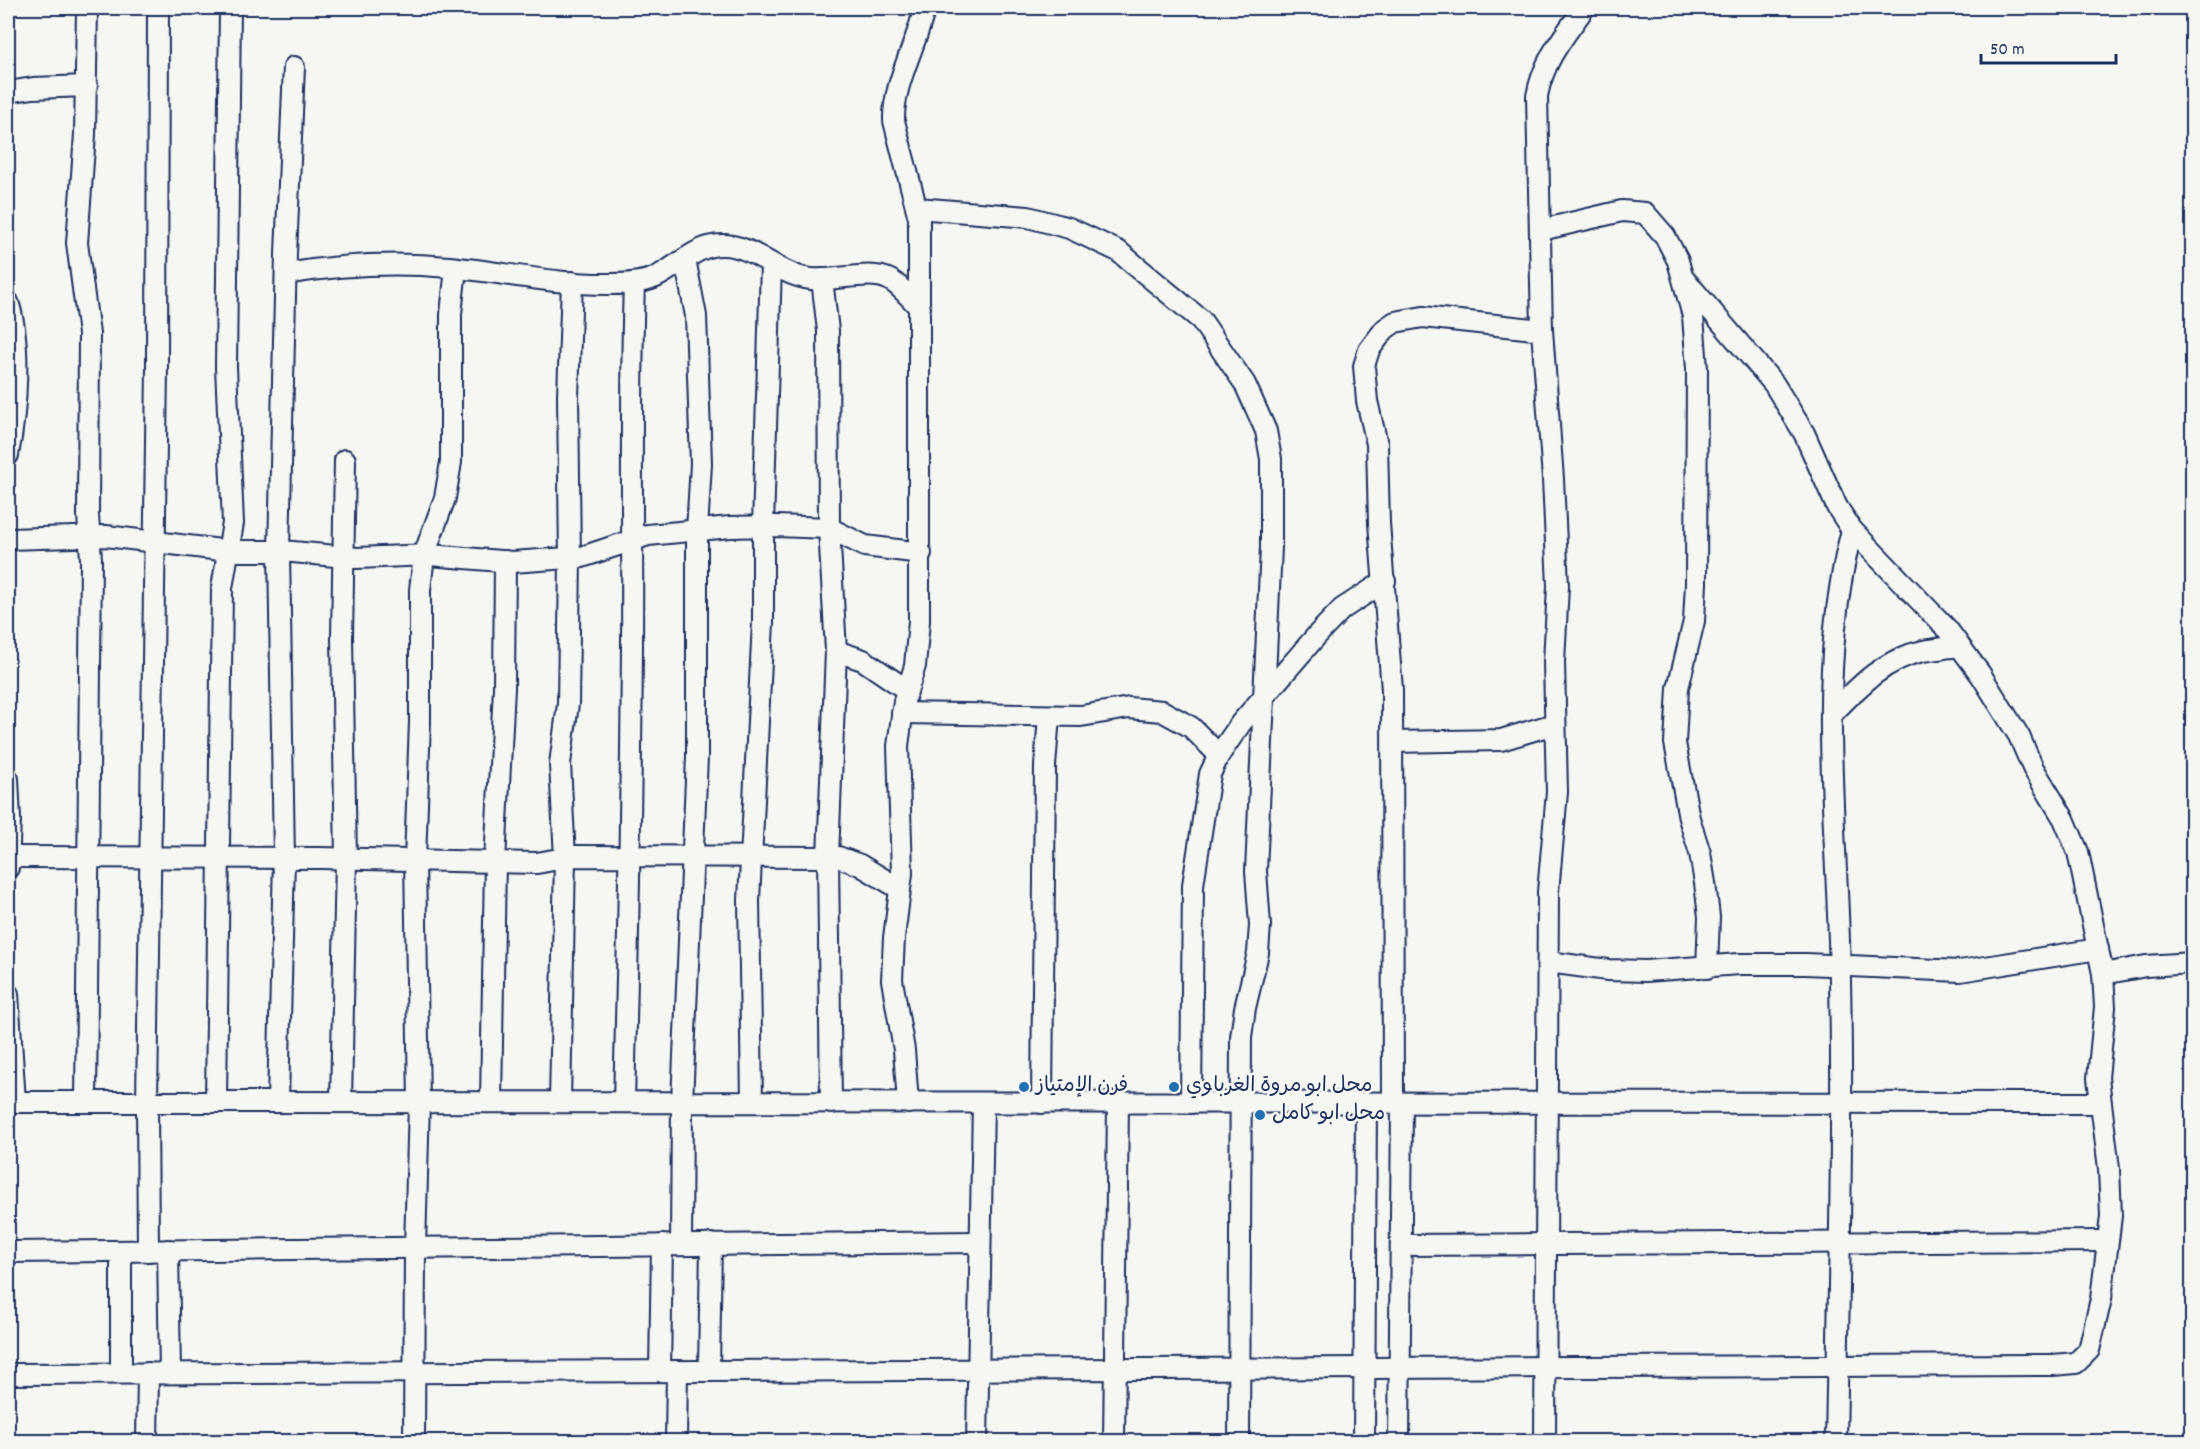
<svg xmlns="http://www.w3.org/2000/svg" width="2200" height="1449" font-family="Dekko,'Playpen Sans Arabic',sans-serif">
<style>
.lines{fill:none;stroke-linecap:round;stroke-linejoin:round}
.street-casing{stroke:#1b2f5e;stroke-width:24}
.street{stroke:#f6f6f2;stroke-width:20}
.poi-dot{fill:#1f6fb2;stroke:#f6f6f2;stroke-width:2}
.labels{text-anchor:middle;dominant-baseline:central;stroke-width:5;stroke-linejoin:round;paint-order:stroke}
.poi-label{font-size:21px;fill:#1b2f5e;stroke:#f6f6f2;text-anchor:start}
</style>
<rect width="100%" height="100%" fill="#f6f6f2"/>
<filter id="ink" filterUnits="userSpaceOnUse"><feTurbulence type="fractalNoise" baseFrequency=".0167" numOctaves="2"/><feDisplacementMap in="SourceGraphic" scale="12" xChannelSelector="R" yChannelSelector="G"/><feConvolveMatrix kernelMatrix="1 2 1 2 8 2 1 2 1" color-interpolation-filters="sRGB"/></filter>
<g filter="url(#ink)">
<g class="lines">
<defs>
<g id="street">
<polyline points="8,92 33,88 87,86"/>
<polyline points="917,208 1028,217 1069,228 1118,251 1201,320 1245,384 1266,431 1271,459 1271,547 1256,871 1260,925 1258,953 1245,1008 1241,1037 1239,1442"/>
<polyline points="1541,230 1622,211 1645,213 1665,236 1678,261 1693,316 1697,369 1696,583 1694,621 1678,688 1675,743 1689,818 1700,853 1705,883 1709,917 1707,968"/>
<path d="M286,274C339,265 395,262 449,267C503,272 557,285 612,284C627,284 643,283 656,277C677,267 697,245 721,245C752,244 775,272 805,278C829,284 869,268 890,280C901,286 911,299 920,308"/>
<polyline points="822,279 828,331 829,528 836,651 828,857 831,1103"/>
<path d="M8,302C22,343 16,413 8,455"/>
<polyline points="8,539 106,536 229,551 282,551 357,558 430,555 512,562 582,557 648,535 730,527 776,526 829,528 865,546 921,553"/>
<polyline points="836,651 863,660 907,690"/>
<polyline points="902,713 1081,716 1129,708 1162,711 1191,727 1219,755"/>
<path d="M1832,714C1858,687 1884,659 1923,651C1935,649 1947,648 1959,646"/>
<polyline points="1393,742 1501,740 1554,724"/>
<polyline points="8,779 10,819 8,868"/>
<polyline points="9,857 321,858 537,863 575,856 838,857 860,865 900,889"/>
<polyline points="1548,962 1608,970 1646,971 1739,964 1806,964 1960,971 2098,949"/>
<polyline points="2103,974 2146,966 2192,963"/>
<polyline points="8,994 15,1102"/>
<polyline points="8,1102 2100,1103"/>
<polyline points="86,1102 91,559 88,515 89,334 77,243 85,134 87,8"/>
<polyline points="216,1102 222,588 233,523 226,367 230,8"/>
<polyline points="278,1102 284,859 279,551 286,254 294,67"/>
<polyline points="341,1102 346,859 342,638 345,460"/>
<polyline points="491,1102 495,862 504,688 505,561"/>
<polyline points="560,1102 565,858 560,764 568,704 570,559 568,396 572,282"/>
<path d="M624,1102C628,950 631,797 632,645C633,524 630,404 634,283"/>
<polyline points="752,1102 749,900 763,622 763,526 771,265"/>
<path d="M908,1103L904,1050L892,980L894,938L902,873L898,746L904,701L915,666L919,621V218L894,121C893,83 916,47 924,10"/>
<polyline points="1042,1103 1045,766 1049,716"/>
<polyline points="1191,1103 1193,885 1210,774 1219,755 1241,723 1318,634 1342,609 1385,581"/>
<polyline points="1393,1103 1392,690 1379,523 1377,444 1367,401 1364,366 1369,350 1385,329 1395,322 1423,317 1542,330"/>
<polyline points="681,1245 682,1102 697,757 697,530 701,464 696,316 685,259"/>
<polyline points="1401,1245 2107,1241"/>
<polyline points="168,1250 170,1373"/>
<polyline points="121,1251 121,1373"/>
<polyline points="148,1251 147,1102 157,369 158,8"/>
<polyline points="8,1252 980,1242"/>
<polyline points="709,1370 711,1244"/>
<polyline points="660,1371 662,1245"/>
<polyline points="8,1374 2053,1365 2076,1363 2089,1350 2101,1299 2111,1216 2109,1169 2098,1078 2105,1007 2103,974 2078,852 2064,819 2033,768 2019,736 1981,675 1947,629 1852,530 1837,507 1804,433 1774,384 1686,281"/>
<polyline points="147,1442 148,1373"/>
<polyline points="414,1442 415,1248 419,1102 415,860 420,721 420,590 424,555 445,498 451,462 451,314 456,268"/>
<polyline points="676,1442 677,1371"/>
<polyline points="977,1442 983,1103"/>
<polyline points="1114,1442 1118,1103"/>
<polyline points="1364,1442 1366,1103"/>
<polyline points="1399,1442 1402,1103"/>
<path d="M1545,1442L1548,892L1557,792L1554,662L1558,586L1553,479L1542,330L1537,96C1544,59 1563,38 1584,8"/>
<path d="M1836,1442C1839,1275 1844,1108 1839,941C1835,805 1817,663 1852,530"/>
</g>
</defs>
<!-- street casing -->
<use href="#street" class="street-casing"/>
<!-- street -->
<use href="#street" class="street"/>
</g>
</g>
<!-- markers -->
<g class="poi-dot">
<circle cx="1024" cy="1087" r="6"/>
<circle cx="1174" cy="1087" r="6"/>
<circle cx="1260" cy="1115" r="6"/>
</g>
<g class="labels">
<!-- poi labels -->
<g class="poi-label">
<text x="1036" y="1087">فرن الإمتياز</text>
<text x="1186" y="1087">محل ابو مروة الغرباوي</text>
<text x="1272" y="1115">محل ابو كامل</text>
</g>
</g>
<!-- margin -->
<rect width="2200" height="1449" fill="none" stroke="#f6f6f2" stroke-width="30"/>
<rect x="15" y="15" width="2170" height="1419" fill="none" stroke="#1b2f5e" stroke-width="2" filter="url(#ink)"/>
<!-- scale -->
<path d="M1981 54v9h135v-9" fill="none" stroke="#1b2f5e" stroke-width="3"/>
<text x="1990" y="54" font-size="18" fill="#1b2f5e" stroke="#f6f6f2" stroke-width="4.5" paint-order="stroke">50 m</text>
</svg>
